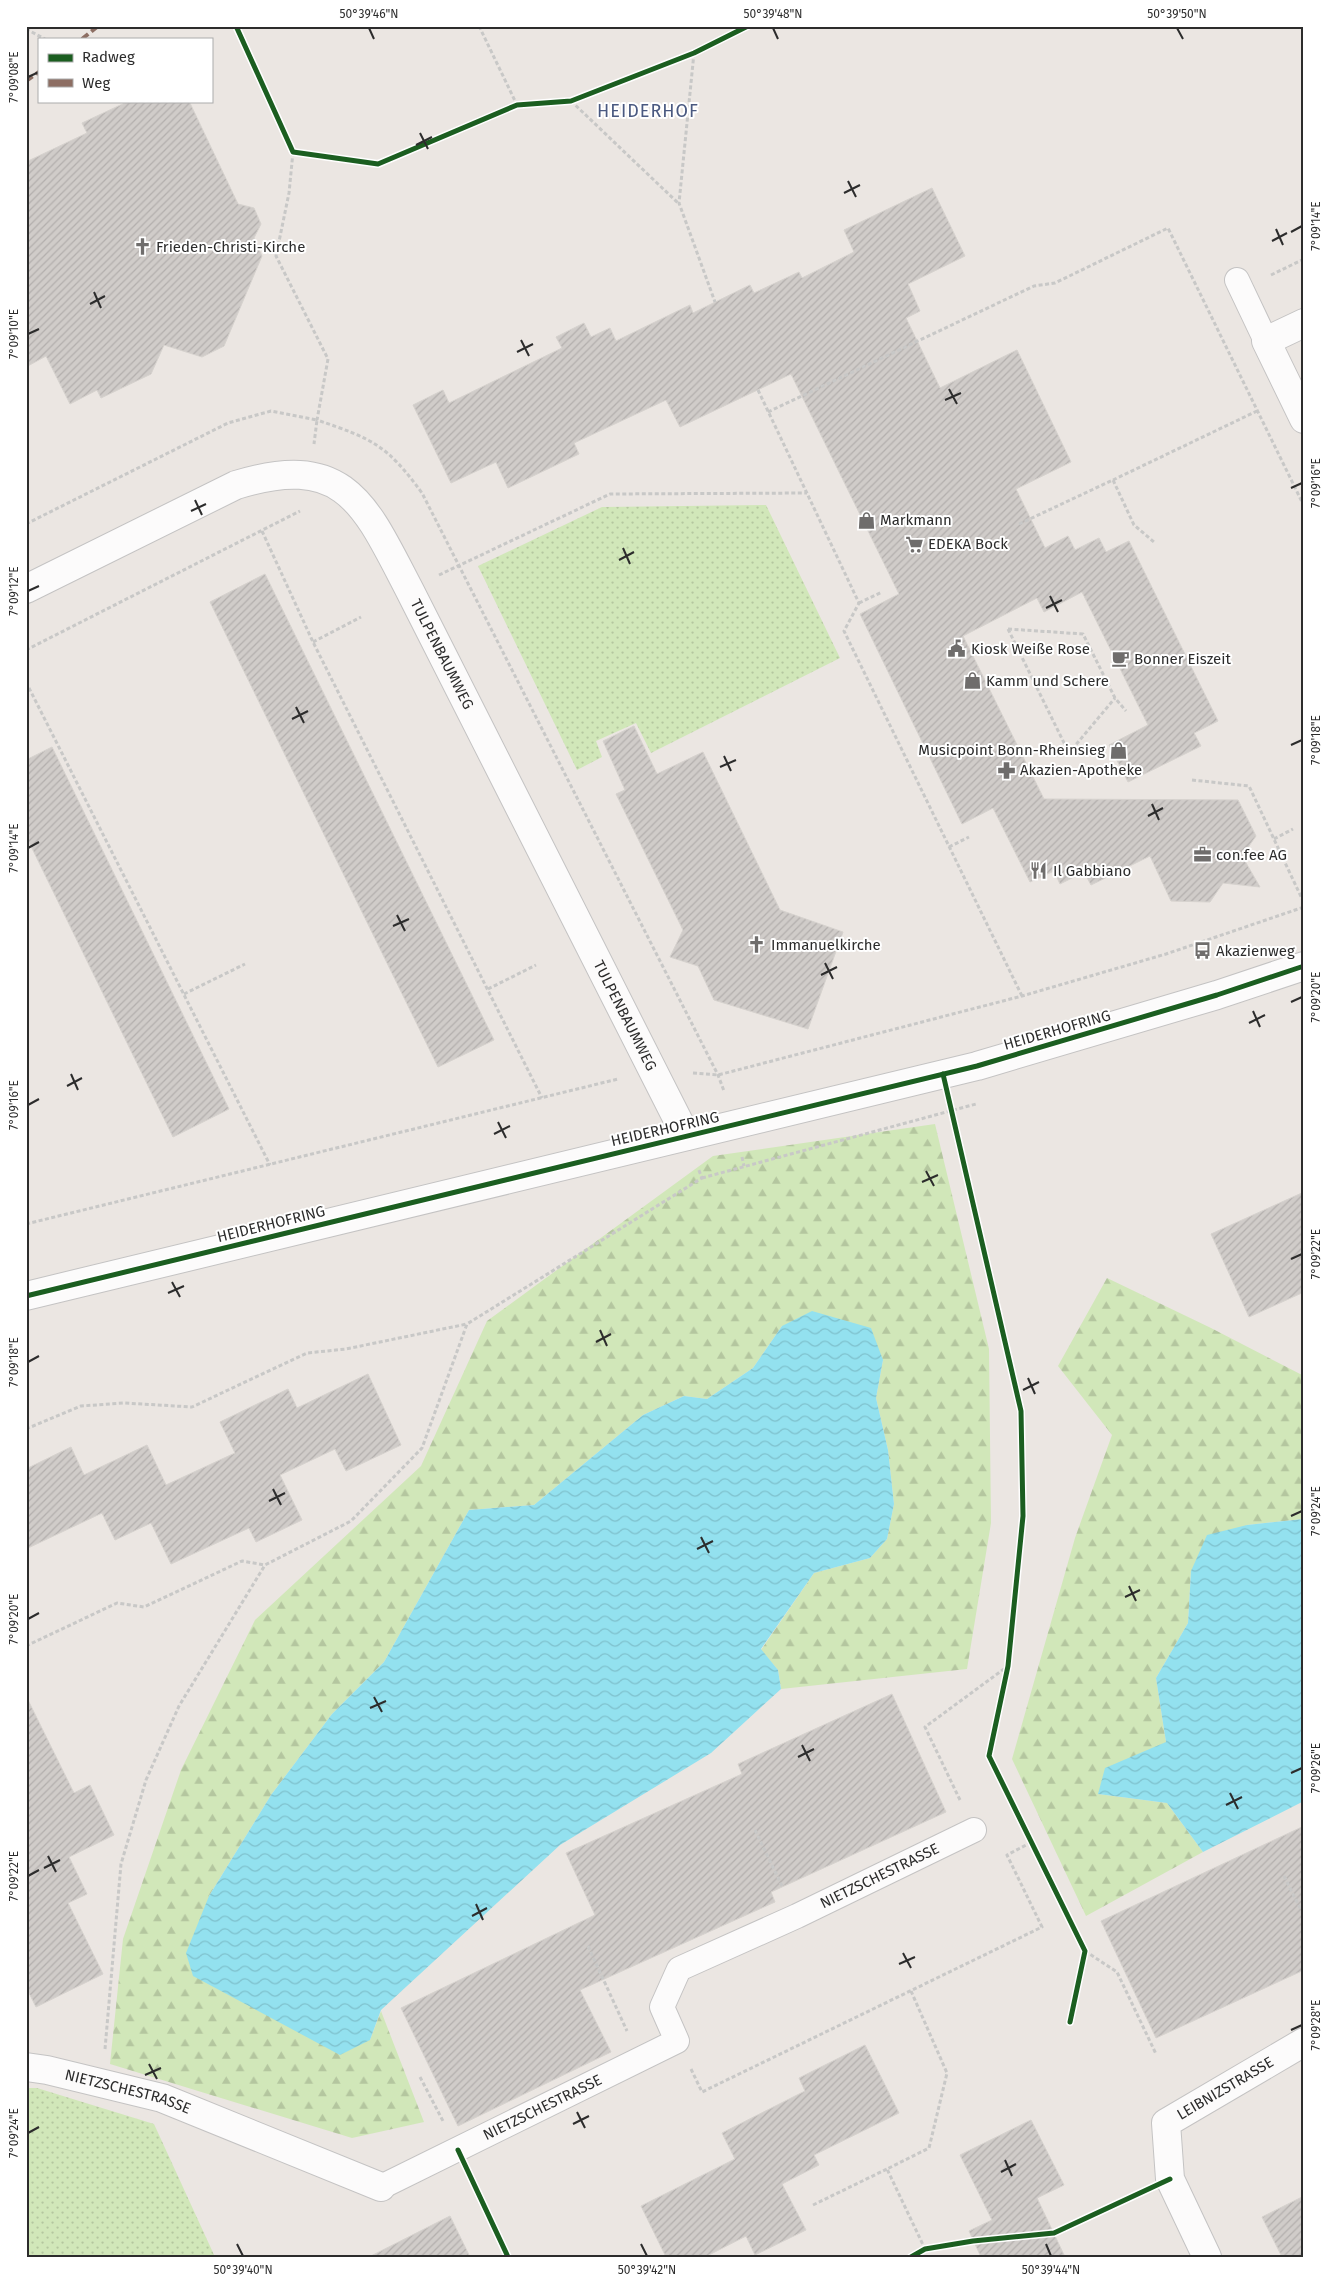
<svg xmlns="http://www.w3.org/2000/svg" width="1330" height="2283" font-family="'Fira Sans',sans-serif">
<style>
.grass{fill:url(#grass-dots)}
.forest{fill:url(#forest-firs)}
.water{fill:url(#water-waves)}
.building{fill:url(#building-hatch);stroke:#d6d2ce}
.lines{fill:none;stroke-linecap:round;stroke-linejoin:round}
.lane-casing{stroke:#c4c3c3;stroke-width:26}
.street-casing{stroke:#c4c3c3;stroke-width:30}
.secondary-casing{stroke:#c4c3c3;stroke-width:30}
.path{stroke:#c8c8c7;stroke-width:3;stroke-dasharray:4 2.5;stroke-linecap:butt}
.lane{stroke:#fcfbfb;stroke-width:24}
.street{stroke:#fcfbfb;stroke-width:28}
.secondary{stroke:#fcfbfb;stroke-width:28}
.quiet{stroke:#8d6e63;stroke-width:4;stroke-dasharray:8 4;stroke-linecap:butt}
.cycleway-casing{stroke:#fff;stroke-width:8}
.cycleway{stroke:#1b5e20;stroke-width:5}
.ticks{fill:none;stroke:#2c2c2c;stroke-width:2}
.labels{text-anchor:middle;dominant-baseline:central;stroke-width:4;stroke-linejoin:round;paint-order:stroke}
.poi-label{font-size:15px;fill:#2c2c2c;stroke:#fff;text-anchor:start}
.street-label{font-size:15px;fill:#2c2c2c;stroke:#fff}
.quarter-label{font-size:18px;letter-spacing:1px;fill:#4a5980;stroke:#fff}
.neatline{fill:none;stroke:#2c2c2c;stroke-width:2}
.ticks-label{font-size:12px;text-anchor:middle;fill:#2c2c2c}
</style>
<defs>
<pattern id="grass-dots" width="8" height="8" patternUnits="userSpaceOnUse" patternTransform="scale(1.25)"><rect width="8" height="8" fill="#d1e7b9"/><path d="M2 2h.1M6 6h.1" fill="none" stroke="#b4c69f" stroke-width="1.8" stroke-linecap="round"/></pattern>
<pattern id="forest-firs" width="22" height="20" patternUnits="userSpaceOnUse" patternTransform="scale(1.25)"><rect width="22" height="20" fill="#d1e7b9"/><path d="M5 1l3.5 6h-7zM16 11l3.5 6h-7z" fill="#b4c69f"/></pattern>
<pattern id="water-waves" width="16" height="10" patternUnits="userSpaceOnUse" patternTransform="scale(1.25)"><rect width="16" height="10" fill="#93e1ef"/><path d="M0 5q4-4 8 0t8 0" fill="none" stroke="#7fc1cd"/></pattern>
<pattern id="building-hatch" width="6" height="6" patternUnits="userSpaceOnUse" patternTransform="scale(1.25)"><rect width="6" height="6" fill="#d0ccc9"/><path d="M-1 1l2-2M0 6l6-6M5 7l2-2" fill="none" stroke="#b3afad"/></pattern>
</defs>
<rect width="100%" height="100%" fill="#ebe6e2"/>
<!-- grass -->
<g class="grass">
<polygon points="766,505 840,658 651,753 636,723 596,741 602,757 577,770 478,566 602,507"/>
<polygon points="26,2088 37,2088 154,2124 215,2257 26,2257"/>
</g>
<!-- forest -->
<g class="forest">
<polygon points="935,1124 989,1349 991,1523 967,1669 781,1689 778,1670 761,1650 814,1573 870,1558 887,1539 894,1504 888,1450 876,1398 883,1360 782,1326 753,1368 707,1399 684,1396 643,1415 534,1505 469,1510 384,1662 332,1714 271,1795 209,1896 370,2040 381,2011 424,2122 352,2138 110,2064 123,1939 181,1770 255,1620 421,1466 487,1321 713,1156"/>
<polygon points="1107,1278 1211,1328 1304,1376 1304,1519 1247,1525 1191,1571 1188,1623 1156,1678 1166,1742 1098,1794 1167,1803 1203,1852 1086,1916 1012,1759 1075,1538 1112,1435 1058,1366"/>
</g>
<!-- water -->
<g class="water">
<polygon points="812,1311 871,1328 883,1360 876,1398 888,1450 894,1504 887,1539 870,1558 814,1573 761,1649 778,1670 781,1689 711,1753 560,1845 381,2010 370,2040 340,2055 193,1976 186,1953 209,1896 271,1795 332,1714 384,1662 469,1510 534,1505 643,1415 684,1396 707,1399 753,1368 782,1326"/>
<polygon points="1304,1519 1304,1801 1203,1852 1167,1803 1098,1794 1105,1768 1166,1742 1156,1678 1188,1623 1191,1571 1207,1535 1247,1525"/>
</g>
<!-- building -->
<g class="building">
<polygon points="129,101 189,101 238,204 254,208 261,224 254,238 262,256 224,346 202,357 164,345 151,374 101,398 97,390 70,404 46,356 26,367 26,162 87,133 82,123"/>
<polygon points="932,188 965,256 908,284 920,311 906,318 940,388 1017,350 1071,462 1016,489 1045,548 1068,536 1075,550 1099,538 1106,552 1129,541 1218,721 1194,733 1201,746 1128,782 1109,745 1148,725 1082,592 1044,612 1037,598 963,636 1044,799 1238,800 1256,836 1242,856 1260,887 1223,883 1210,902 1171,901 1150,856 1091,885 1084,872 1060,884 1054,871 1030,882 993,808 962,824 860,614 899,594 791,374 680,427 666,400 574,443 579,454 508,488 496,462 451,483 413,405 443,390 449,403 562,348 556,337 584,323 591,337 610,328 616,341 690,305 693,313 750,285 754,293 799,272 802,278 854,252 844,230"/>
<polygon points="265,574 494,1040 438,1067 210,602"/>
<polygon points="634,726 657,774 703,752 780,910 843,932 808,1029 714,1000 698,966 670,957 683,930 616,794 625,790 603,741"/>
<polygon points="52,747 229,1109 173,1137 26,836 26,760"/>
<polygon points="1304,1192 1304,1292 1249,1317 1211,1234"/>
<polygon points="368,1374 401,1445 346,1471 335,1449 280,1475 302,1520 256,1542 249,1528 171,1564 151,1523 115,1540 102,1513 26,1549 26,1469 71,1447 84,1475 147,1445 166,1485 235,1453 220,1422 288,1389 297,1408"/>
<polygon points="892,1694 946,1812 771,1892 775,1902 580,1990 611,2052 458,2126 401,2008 595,1915 566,1853 742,1774 738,1764"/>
<polygon points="26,1696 74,1793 90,1785 114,1835 69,1857 87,1894 68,1903 103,1974 36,2007 26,1987"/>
<polygon points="1304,1826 1304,1970 1156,2038 1101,1921"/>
<polygon points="865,2045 899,2113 814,2155 819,2165 782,2184 806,2230 755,2255 746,2236 705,2257 666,2257 641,2206 735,2159 722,2133 805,2091 799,2078"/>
<polygon points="1031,2120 1064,2185 1037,2198 1065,2257 981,2257 969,2231 992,2220 960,2155"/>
<polygon points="1304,2196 1304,2257 1282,2257 1262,2217"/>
<polygon points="450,2216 470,2257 369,2257"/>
</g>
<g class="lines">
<defs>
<g id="lane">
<polyline points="1237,280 1266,341"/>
<path id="s1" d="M381,2187L677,2041L662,2007L679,1969L797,1916L974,1830"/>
</g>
<g id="street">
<polyline points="1304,323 1266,341 1304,419"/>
<path id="s2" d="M26,589L236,485C346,451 365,505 410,591L686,1136"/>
<path id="s3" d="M26,2067L47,2070L162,2098L381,2187"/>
<path id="s4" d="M1207,2257L1170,2179L1166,2123L1304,2042"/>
</g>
<polyline id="secondary" points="26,1296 977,1066 1217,995 1304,966"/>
</defs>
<!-- lane casing -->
<use href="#lane" class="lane-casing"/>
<!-- street casing -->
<use href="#street" class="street-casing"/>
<!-- secondary casing -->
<use href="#secondary" class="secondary-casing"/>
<!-- path -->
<g class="path">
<polyline points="479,26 517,105"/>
<polyline points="26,29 45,39"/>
<polyline points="694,53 679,203 715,302"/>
<polyline points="571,101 678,203"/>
<path d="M293,152L289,193L276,256L328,359L317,420C373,439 387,445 422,493L718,1075L724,1091"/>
<polyline points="1271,275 1304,259"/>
<polyline points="758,390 859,603 844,631 1022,996"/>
<polyline points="768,412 1034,286 1055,283 1168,228 1304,506"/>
<polyline points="1113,480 1257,411"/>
<polyline points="26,524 228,423 271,411 317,420 314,444"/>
<polyline points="1019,524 1113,480 1134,525 1154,542"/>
<polyline points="262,531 313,642 542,1098"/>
<polyline points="439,575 610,494 807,493"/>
<polyline points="859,603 882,592"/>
<polyline points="1008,629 1069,753 1115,698"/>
<polyline points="1008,629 1083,634 1115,698 1126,711"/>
<polyline points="313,642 361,617"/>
<polyline points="26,650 300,511"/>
<polyline points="26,682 270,1165"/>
<polyline points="1192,780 1249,786 1304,903"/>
<polyline points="1274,839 1293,829"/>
<polyline points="949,847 969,837"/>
<polyline points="488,989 536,965"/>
<polyline points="184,994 245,964"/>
<polyline points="693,1073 718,1075 1022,996 1166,954 1304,907"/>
<polyline points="742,1157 744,1166"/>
<polyline points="702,1178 976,1104"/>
<polyline points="26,1224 618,1079"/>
<polyline points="26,1429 81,1406 124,1403 192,1407 307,1353 346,1349 467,1324"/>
<polyline points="26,1646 117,1603 144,1607 242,1561 265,1565"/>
<polyline points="960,1800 925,1727 1008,1666"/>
<polyline points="755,1830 782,1886"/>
<polyline points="1284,1876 1304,1916"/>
<polyline points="588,1946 627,2031"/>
<polyline points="1085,1951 1117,1972 1156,2054"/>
<polyline points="911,1991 947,2073 929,2148 887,2169 925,2249"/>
<polyline points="105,2049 121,1864 146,1780 179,1706 265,1565 351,1521 422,1448 467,1324 702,1178 698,1168"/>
<polyline points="691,2069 702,2092 1042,1927 1007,1855 1030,1843"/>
<polyline points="420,2077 443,2121"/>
<polyline points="813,2205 887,2169"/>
</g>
<!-- lane -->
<use href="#lane" class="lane"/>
<!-- street -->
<use href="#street" class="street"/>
<!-- secondary -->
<use href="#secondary" class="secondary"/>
<!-- quiet -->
<g class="quiet">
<polyline points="82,39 98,26"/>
<polyline points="26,81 39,72"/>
</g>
<defs>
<g id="cycleway">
<polyline points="236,26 293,152 378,164 517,105 571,101 694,53 748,26"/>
<polyline points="943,1074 1021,1411 1023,1516 1008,1666 989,1756 1085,1951 1070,2022"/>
<polyline points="26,1296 977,1066 1217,995 1304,966"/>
<polyline points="458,2150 508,2257"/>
<polyline points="911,2257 925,2249 973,2241 1054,2233 1170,2179"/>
</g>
</defs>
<!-- cycleway casing -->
<use href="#cycleway" class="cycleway-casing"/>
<!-- cycleway -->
<use href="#cycleway" class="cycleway"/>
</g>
<!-- ticks -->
<path class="ticks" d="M369,28L374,39M773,28L778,39M1177,28L1183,39M28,77L39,72M420,133L428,149M416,145L432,137M848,181L856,197M844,193L860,185M1276,229L1283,245M1291,232L1302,226M1272,241L1287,233M94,292L101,308M90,304L105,296M28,334L39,329M521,340L529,356M517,352L533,344M949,389L957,404M945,400L961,393M1291,488L1302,483M195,500L202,515M191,511L206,504M623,548L630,564M619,560L634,552M28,591L39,586M1050,596L1058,612M1046,608L1062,600M296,707L304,723M292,719L308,711M1291,745L1302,740M724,756L731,771M720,767L736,760M1152,804L1159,820M1148,816L1163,808M28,848L39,842M397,915L405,931M393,926L409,919M825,963L833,979M821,975L837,967M1291,1002L1302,997M1253,1011L1260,1027M1249,1023L1265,1015M71,1074L78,1090M67,1086L82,1078M28,1105L39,1099M498,1122L506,1138M494,1134L510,1126M926,1171L934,1186M922,1182L938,1175M1291,1259L1302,1254M172,1282L180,1297M168,1293L184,1286M600,1330L607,1346M596,1342L611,1334M28,1362L39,1356M1028,1378L1035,1394M1023,1390L1039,1382M273,1489L281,1505M269,1501L285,1493M1291,1516L1302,1511M701,1537L709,1553M697,1549L713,1541M1129,1586L1136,1601M1125,1597L1140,1590M28,1619L39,1613M374,1697L382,1712M370,1708L386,1701M802,1745L810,1761M798,1757L814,1749M1291,1773L1302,1768M1230,1793L1238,1809M1226,1805L1242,1797M48,1856L56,1872M44,1868L60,1860M28,1876L39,1870M476,1904L483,1920M472,1916L487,1908M903,1953L911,1968M899,1964L915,1957M1291,2030L1302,2025M149,2064L157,2079M145,2075L161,2068M577,2112L585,2128M573,2124L589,2116M28,2133L39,2127M1005,2160L1012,2176M1001,2172L1016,2164M237,2244L243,2256M641,2244L647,2256M1046,2244L1051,2256"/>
<!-- icons -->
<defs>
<symbol id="church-bare" viewBox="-9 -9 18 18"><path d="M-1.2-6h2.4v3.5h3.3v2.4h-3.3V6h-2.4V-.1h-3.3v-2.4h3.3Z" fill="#6f6d6c" stroke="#fff" stroke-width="2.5" paint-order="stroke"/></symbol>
<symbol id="shop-bare" viewBox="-9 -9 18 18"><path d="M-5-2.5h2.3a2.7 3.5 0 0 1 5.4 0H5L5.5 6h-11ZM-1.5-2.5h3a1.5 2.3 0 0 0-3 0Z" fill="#6f6d6c" stroke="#fff" stroke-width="2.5" paint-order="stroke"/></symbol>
<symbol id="supermarket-bare" viewBox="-9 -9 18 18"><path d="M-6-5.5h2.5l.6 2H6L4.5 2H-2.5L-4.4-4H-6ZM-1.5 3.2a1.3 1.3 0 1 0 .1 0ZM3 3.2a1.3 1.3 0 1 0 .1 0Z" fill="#6f6d6c" stroke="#fff" stroke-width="2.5" paint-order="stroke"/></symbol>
<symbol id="civic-bare" viewBox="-9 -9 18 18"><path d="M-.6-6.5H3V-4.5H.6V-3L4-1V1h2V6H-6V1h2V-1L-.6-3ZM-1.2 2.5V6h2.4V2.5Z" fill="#6f6d6c" stroke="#fff" stroke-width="2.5" paint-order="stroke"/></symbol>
<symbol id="cafe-bare" viewBox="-9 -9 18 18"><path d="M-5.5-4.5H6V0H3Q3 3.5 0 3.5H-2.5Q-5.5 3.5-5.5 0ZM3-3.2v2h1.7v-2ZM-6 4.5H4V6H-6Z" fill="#6f6d6c" stroke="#fff" stroke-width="2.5" paint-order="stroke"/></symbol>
<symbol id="pharmacy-bare" viewBox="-9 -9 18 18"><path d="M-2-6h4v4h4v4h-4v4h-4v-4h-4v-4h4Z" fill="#6f6d6c" stroke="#fff" stroke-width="2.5" paint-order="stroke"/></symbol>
<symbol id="office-bare" viewBox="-9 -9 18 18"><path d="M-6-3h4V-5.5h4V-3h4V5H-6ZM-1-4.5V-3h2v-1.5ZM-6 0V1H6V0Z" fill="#6f6d6c" stroke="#fff" stroke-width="2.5" paint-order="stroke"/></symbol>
<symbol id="restaurant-bare" viewBox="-9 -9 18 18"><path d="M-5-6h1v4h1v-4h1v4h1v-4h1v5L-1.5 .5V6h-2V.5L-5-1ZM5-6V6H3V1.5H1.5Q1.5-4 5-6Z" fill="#6f6d6c" stroke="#fff" stroke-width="2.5" paint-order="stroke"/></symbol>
<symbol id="bus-bare" viewBox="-9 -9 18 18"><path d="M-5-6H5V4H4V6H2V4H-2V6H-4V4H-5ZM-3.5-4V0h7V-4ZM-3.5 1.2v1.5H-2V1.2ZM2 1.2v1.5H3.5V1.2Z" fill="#6f6d6c" stroke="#fff" stroke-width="2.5" paint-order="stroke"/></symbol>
</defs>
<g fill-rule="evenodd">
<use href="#church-bare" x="130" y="234" width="25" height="25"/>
<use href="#shop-bare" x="854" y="508" width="25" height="25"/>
<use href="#supermarket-bare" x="902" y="532" width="25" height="25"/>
<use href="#civic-bare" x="944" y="636" width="25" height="25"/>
<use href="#cafe-bare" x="1108" y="646" width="25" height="25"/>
<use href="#shop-bare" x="960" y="668" width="25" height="25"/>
<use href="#shop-bare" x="1106" y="738" width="25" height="25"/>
<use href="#pharmacy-bare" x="994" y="758" width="25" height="25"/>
<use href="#office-bare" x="1190" y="842" width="25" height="25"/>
<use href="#restaurant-bare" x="1026" y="858" width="25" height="25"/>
<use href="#church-bare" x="744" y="932" width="25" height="25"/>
<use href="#bus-bare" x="1190" y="938" width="25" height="25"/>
</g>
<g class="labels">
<!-- poi labels -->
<g class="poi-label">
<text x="156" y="247">Frieden-Christi-Kirche</text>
<text x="880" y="520">Markmann</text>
<text x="928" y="544">EDEKA Bock</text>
<text x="971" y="649">Kiosk Weiße Rose</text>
<text x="1134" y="659">Bonner Eiszeit</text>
<text x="986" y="681">Kamm und Schere</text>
<text x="1105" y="750" text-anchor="end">Musicpoint Bonn-Rheinsieg</text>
<text x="1020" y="770">Akazien-Apotheke</text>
<text x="1216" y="855">con.fee AG</text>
<text x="1053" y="871">Il Gabbiano</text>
<text x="771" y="945">Immanuelkirche</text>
<text x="1216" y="951">Akazienweg</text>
</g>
<!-- street labels -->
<g class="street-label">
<text stroke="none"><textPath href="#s2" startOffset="539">TULPENBAUMWEG</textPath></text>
<text stroke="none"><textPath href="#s2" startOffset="944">TULPENBAUMWEG</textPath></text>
<text transform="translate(1057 1030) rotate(-16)">HEIDERHOFRING</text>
<text transform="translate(665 1129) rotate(-13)">HEIDERHOFRING</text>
<text transform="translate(271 1224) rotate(-14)">HEIDERHOFRING</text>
<text stroke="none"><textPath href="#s1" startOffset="630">NIETZSCHESTRASSE</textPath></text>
<text stroke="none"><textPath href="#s4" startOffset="211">LEIBNIZSTRASSE</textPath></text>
<text stroke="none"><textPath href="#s3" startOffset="105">NIETZSCHESTRASSE</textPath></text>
<text stroke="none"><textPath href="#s1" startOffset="180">NIETZSCHESTRASSE</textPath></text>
</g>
<!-- quarter labels -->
<g class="quarter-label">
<text x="648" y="111">HEIDERHOF</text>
</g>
</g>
<!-- border -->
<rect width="1330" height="2283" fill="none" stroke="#ffffff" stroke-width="55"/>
<!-- legend -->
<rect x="38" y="38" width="175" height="65" fill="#ffffff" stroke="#ababab"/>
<rect x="48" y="54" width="25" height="8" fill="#1b5e20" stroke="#ababab"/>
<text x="82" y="62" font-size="15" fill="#2c2c2c">Radweg</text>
<rect x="48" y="79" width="25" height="8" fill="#8d6e63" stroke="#ababab"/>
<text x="82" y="88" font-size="15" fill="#2c2c2c">Weg</text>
<rect x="28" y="28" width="1274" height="2228" class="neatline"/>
<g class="ticks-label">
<text x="369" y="18">50°39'46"N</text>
<text x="773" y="18">50°39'48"N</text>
<text x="1177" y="18">50°39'50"N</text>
<text transform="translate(14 77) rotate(-90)" y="4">7°09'08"E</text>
<text transform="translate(1316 226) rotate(-90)" y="4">7°09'14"E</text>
<text transform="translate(14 334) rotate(-90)" y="4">7°09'10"E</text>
<text transform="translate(1316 483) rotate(-90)" y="4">7°09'16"E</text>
<text transform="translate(14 591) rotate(-90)" y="4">7°09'12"E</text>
<text transform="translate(1316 740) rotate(-90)" y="4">7°09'18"E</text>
<text transform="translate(14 848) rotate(-90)" y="4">7°09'14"E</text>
<text transform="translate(1316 997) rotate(-90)" y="4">7°09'20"E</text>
<text transform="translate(14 1105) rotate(-90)" y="4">7°09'16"E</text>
<text transform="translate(1316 1254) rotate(-90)" y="4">7°09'22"E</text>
<text transform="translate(14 1362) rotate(-90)" y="4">7°09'18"E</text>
<text transform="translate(1316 1511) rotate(-90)" y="4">7°09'24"E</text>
<text transform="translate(14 1619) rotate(-90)" y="4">7°09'20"E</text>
<text transform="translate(1316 1768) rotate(-90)" y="4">7°09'26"E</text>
<text transform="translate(14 1876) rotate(-90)" y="4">7°09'22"E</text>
<text transform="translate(1316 2025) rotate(-90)" y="4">7°09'28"E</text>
<text transform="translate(14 2133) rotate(-90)" y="4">7°09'24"E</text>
<text x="243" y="2274">50°39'40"N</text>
<text x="647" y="2274">50°39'42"N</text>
<text x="1051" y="2274">50°39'44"N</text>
</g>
</svg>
